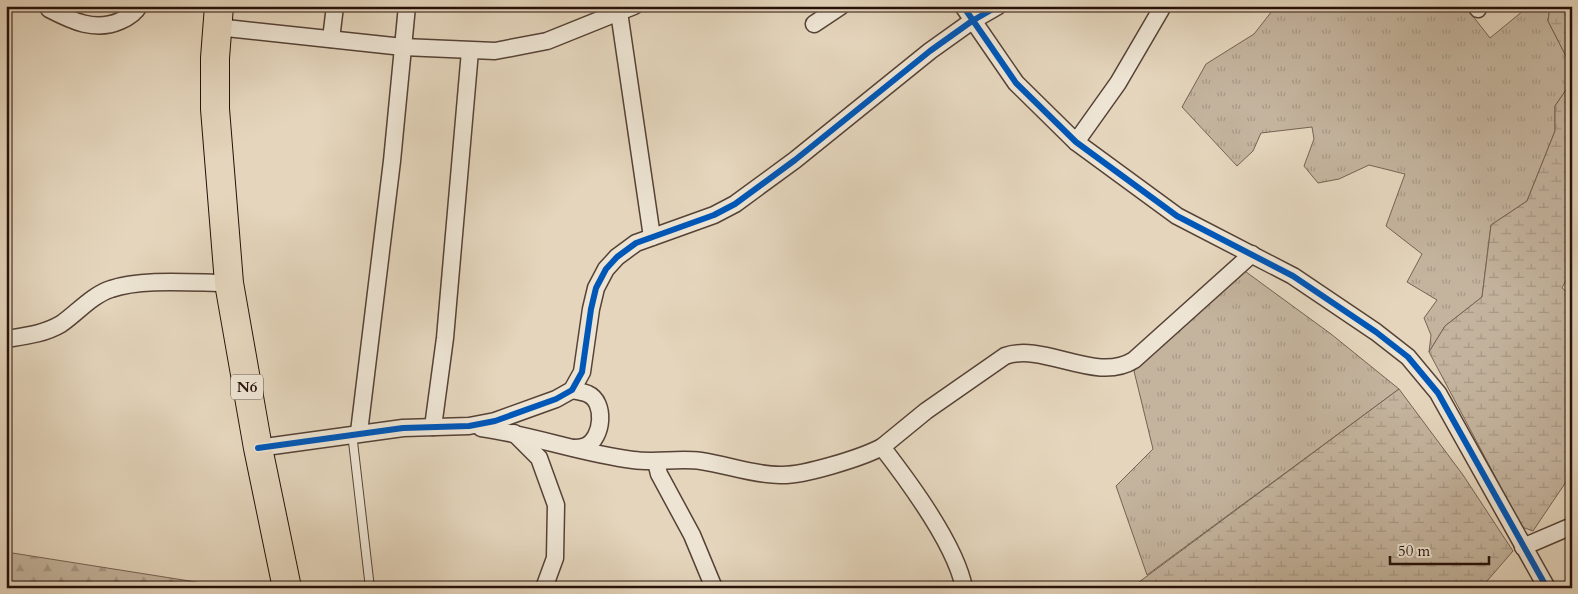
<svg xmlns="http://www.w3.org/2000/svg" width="1578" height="594" font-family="Cardo,serif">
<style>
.grass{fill:url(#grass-tufts);stroke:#766254}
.forest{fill:url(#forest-firs);stroke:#766254}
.wetland{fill:url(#wetland-marsh);stroke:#766254}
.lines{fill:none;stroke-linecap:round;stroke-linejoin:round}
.lane-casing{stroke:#564236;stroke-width:10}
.street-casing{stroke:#564236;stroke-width:19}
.highway-casing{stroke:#271109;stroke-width:30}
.lane{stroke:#ede4d3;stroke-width:8}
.street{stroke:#ede4d3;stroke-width:16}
.highway{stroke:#e4d5bc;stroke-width:28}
.cycleway-casing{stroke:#ede4d3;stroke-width:9}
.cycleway{stroke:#0057b8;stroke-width:6}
.labels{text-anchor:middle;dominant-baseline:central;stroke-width:4;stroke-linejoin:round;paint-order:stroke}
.shield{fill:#ede4d3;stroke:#625046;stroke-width:1}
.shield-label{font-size:15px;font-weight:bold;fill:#271109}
</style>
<defs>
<pattern id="grass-tufts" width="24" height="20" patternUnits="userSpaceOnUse" patternTransform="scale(1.25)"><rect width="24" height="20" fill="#c4b49e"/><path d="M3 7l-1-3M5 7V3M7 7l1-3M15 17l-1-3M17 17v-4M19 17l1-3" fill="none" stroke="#a89a87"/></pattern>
<pattern id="forest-firs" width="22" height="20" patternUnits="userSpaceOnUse" patternTransform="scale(1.25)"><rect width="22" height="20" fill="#c4b49e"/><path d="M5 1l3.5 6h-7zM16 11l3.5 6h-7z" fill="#a89a87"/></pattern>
<pattern id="wetland-marsh" width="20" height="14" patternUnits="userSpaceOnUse" patternTransform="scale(1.25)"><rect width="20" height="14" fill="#c4b49e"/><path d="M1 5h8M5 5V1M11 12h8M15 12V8" fill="none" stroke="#a89a87"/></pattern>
</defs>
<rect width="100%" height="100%" fill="#e4d5bc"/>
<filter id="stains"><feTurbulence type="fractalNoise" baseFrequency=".004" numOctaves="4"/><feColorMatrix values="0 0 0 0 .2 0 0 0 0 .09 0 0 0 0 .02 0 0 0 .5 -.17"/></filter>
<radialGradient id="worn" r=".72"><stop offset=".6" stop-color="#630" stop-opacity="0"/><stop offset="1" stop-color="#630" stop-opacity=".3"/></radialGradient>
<!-- grass -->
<g class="grass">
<polygon points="1276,6 1465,6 1490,38 1529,6 1550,6 1548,21 1572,68 1572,81 1555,106 1555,131 1527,201 1491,225 1482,297 1445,326 1429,352 1431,335 1424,318 1437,300 1407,282 1422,254 1386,226 1405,174 1369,165 1339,179 1318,183 1304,166 1314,139 1312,127 1261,133 1253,151 1237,166 1182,107 1206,64 1254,34"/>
<polygon points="1242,269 1331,334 1399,389 1147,575 1116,486 1153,449 1134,371"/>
</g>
<!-- forest -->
<polygon class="forest" points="6,552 234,588 6,588"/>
<!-- wetland -->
<g class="wetland">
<polygon points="1550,6 1572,6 1572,68 1548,21"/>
<polygon points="1572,81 1572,269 1562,288 1572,296 1572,325 1567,333 1572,369 1572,473 1533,531 1522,527 1429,352 1445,326 1482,297 1491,225 1527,201 1555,131 1555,106"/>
<polygon points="1399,389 1463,475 1513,551 1481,588 1131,588"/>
</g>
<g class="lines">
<defs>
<polyline id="lane" points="352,433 370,588"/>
<g id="street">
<polyline points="963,6 1016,83 1076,142 1177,216 1293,276 1376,332 1408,357 1438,393 1547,588"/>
<polyline points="1476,6 1478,9"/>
<path d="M49,9C72,21 95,32 120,21C127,18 135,13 139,6"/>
<polyline points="619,12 652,237"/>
<polyline points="814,24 841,6"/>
<polyline points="217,27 403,47 495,51 547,41 634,6"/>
<polyline points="331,39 335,6"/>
<polyline points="1076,142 1118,83 1163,6"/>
<path d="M6,339C25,336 44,334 61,324C77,313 92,295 111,289C141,278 196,283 229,283"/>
<path d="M572,390C577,391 584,392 588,394C606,402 603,438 586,446C583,447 578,448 574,448"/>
<polyline points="433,427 445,338 470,51"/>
<path d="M481,428C533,435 582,454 633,460C656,463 679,458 701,461C728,465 753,475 780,475C803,476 861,458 882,447C909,482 956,545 964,588"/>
<polyline points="359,432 392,161 407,6"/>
<polyline points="514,433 539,458 556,505 555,558 544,588"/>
<path d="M882,447L926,411L1005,356C1044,342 1096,384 1134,360L1252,254"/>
<polyline points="258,448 403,428 469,426 495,421 556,399 572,390 582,372 591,309 596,288 606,269 617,257 636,243 714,215 735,204 795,160 930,51 972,21 998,6"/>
<polyline points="656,462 659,474 692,535 714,588"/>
<polyline points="1523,547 1572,526"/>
</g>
<polyline id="highway" points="219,6 215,58 215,109 229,283 258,448 287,588"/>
</defs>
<!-- lane casing -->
<use href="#lane" class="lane-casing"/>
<!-- street casing -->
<use href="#street" class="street-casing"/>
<!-- highway casing -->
<use href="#highway" class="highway-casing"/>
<!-- lane -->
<use href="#lane" class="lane"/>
<!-- street -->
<use href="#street" class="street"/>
<!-- highway -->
<use href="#highway" class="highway"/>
<defs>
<g id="cycleway">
<polyline points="963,6 1016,83 1076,142 1177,216 1293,276 1376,332 1408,357 1438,393 1547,588"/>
<polyline points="258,448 403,428 469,426 495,421 556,399 572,390 582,372 591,309 596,288 606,269 617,257 636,243 714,215 735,204 795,160 930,51 972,21 998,6"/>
</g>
</defs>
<!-- cycleway casing -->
<use href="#cycleway" class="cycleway-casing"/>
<!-- cycleway -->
<use href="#cycleway" class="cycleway"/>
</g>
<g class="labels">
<!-- shield labels -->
<rect class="shield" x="231" y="374.5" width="32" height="25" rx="4"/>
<g class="shield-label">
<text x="247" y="387">N6</text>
</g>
</g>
<!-- margin -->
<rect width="1578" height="594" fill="none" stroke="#e4d5bc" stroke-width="25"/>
<rect x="8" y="8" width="1563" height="579" fill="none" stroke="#271109" stroke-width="2.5"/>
<rect x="12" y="12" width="1553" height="569" fill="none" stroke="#271109"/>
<!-- scale -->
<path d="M1390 556v8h99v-8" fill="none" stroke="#271109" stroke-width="2.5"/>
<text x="1398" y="556" font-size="15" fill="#271109" stroke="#ede4d3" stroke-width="4" paint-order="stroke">50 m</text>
<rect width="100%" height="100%" filter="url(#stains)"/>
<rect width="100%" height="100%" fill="url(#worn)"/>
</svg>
